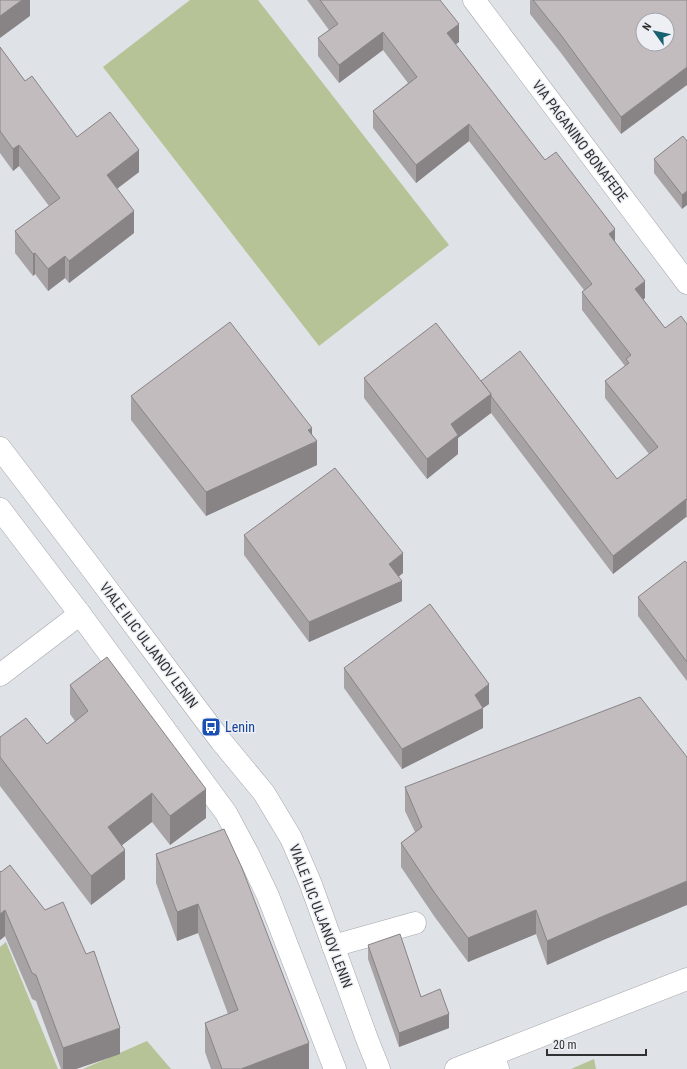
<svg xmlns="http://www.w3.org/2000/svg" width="687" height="1069" font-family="'Roboto Condensed',sans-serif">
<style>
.green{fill:#b6c396}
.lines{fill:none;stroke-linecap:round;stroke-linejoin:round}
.minor-casing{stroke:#a5a7ac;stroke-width:23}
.major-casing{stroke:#a5a7ac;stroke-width:23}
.minor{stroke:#fff;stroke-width:22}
.major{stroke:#fff;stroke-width:22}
.wall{fill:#a7a2a4}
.shaded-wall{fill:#888486}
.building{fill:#c2bcbf;stroke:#888486;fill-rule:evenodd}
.labels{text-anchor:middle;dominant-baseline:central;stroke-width:3;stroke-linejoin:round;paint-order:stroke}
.street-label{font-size:14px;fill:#303133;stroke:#edeff4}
.transit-label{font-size:14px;fill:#164399;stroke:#edeff4;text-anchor:start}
</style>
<rect width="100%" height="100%" fill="#dfe2e7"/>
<!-- green -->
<g class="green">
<polygon points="190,0 258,0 449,245 319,346 103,67"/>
<polygon points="6,942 58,1069 0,1069 0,947"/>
<polygon points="147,1041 171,1069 83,1069"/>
<polygon points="594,1059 596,1069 571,1069"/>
</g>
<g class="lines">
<defs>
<g id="minor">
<polyline points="474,0 687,283"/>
<polyline points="0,675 80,614"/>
<polyline points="333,946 415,923"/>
<polyline points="493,1055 498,1069"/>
</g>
<g id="major">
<polyline points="0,448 86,561 221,741 264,793 291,838 310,882 367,1039 379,1069"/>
<polyline points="0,509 80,614 226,813 248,854 268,896 335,1069"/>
<polyline points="456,1069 687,979"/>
</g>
</defs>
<!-- minor casing -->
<use href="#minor" class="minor-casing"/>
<!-- major casing -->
<use href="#major" class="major-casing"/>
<!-- minor -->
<use href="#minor" class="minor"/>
<!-- major -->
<use href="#major" class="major"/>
</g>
<!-- wall -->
<g class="wall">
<polygon points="307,0 440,0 459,42 455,44 545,160 615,242 645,298 643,299 665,328 687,324 687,518 686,517 613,574 491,413 458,438 458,454 427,479 364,398 364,378 481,381 617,479 649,454 605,398 605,381 625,366 582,310 582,292 584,290 469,141 416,183 373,128 373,111 408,83 383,50 339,83 318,56 318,38 329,30"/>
<polygon points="530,0 687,0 621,134 561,53 530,14"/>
<polygon points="0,47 25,81 77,137 139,172 117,189 134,233 69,283 65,278 48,291 35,274 33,276 15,253 15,231 49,206 19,166 13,171 0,153"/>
<polygon points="683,136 682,209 654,173 654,159"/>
<polygon points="131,396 312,434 317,465 206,516 131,420"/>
<polygon points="244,535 403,573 398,577 402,601 309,642 244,555"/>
<polygon points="687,563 687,681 638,616 638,597"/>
<polygon points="344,668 489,704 483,708 483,728 402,769 344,688"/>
<polygon points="70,685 206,818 170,845 152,822 122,845 125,879 91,905 0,786 0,737 47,744 75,721 70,714"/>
<polygon points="405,787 601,941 547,965 536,934 468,962 434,916 401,867 401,843 415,832 405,811"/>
<polygon points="224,829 309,1069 211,1069 205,1052 205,1023 228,1014 198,933 177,941 156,883 156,854"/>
<polygon points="0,871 120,1054 76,1069 61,1069 36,1001 32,999 5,936 0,940"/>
<polygon points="368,945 421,997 449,1028 399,1047 368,959"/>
</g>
<!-- shaded-wall -->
<g class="shaded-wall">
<polygon points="22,0 30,0 30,16 0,38 0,16"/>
<polygon points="459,24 459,42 447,51 447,33"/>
<polygon points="383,32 383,50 339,83 339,65"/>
<polygon points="687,67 687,85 621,134 621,117"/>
<polygon points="469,124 469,141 416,183 416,165"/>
<polygon points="19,145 19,166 13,171 13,149"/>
<polygon points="139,150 139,172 107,196 107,175"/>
<polygon points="687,191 687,205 682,209 682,195"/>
<polygon points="134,211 134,233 69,283 69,261"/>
<polygon points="615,229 615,246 609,234"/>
<polygon points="35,253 35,274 33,276 33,254"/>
<polygon points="65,256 65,278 48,291 48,269"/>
<polygon points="645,281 645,298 635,306 635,289"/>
<polygon points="491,394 491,413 458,438 458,454 427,479 427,459 451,424"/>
<polygon points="312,428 312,444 317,441 317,465 206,516 206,492"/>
<polygon points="686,499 686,517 613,574 613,556"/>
<polygon points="403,553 403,573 389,584 389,564"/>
<polygon points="402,581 402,601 309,642 309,622"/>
<polygon points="489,684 489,704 483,708 483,728 402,769 402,749"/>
<polygon points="206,789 206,818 170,845 170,816"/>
<polygon points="152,793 152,822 108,856 108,827"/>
<polygon points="125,850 125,879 91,905 91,876"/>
<polygon points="687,881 687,905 601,941 547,965 547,941 601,917"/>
<polygon points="198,904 198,933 177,941 177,912"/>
<polygon points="5,910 5,936 0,940 0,914"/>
<polygon points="536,910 536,934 468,962 468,938"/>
<polygon points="449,1014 449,1028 399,1047 399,1033"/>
<polygon points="120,1028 120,1054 76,1069 63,1069 63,1048"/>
<polygon points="309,1043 309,1069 241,1069"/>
</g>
<!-- building -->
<g class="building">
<polygon points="0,0 22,0 0,16"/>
<polygon points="320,0 440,0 459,24 447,33 545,160 556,152 615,229 609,234 645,281 635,289 665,328 681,316 687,324 687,500 686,499 613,556 491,396 491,394 481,381 520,351 617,479 658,447 605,381 629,363 626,359 631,355 582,292 592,284 469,124 416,165 373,111 417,77 383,32 339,65 318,38 338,24"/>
<path d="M533,0H687V67L621,117L561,35ZM643,20H667V44H643Z"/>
<polygon points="0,47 25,81 32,76 77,137 110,112 139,150 107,175 134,211 69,261 65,256 48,269 35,253 33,254 15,231 60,198 19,145 13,149 0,131"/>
<polygon points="683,136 687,141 687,191 682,195 654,159"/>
<polygon points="230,322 312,428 308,430 317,441 206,492 131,396"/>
<polygon points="436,323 491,394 451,424 458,435 427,459 364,378"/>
<polygon points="335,468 403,553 389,564 402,581 309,622 244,535"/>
<polygon points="685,561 687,563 687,662 638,597"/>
<polygon points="430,604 489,684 475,695 483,708 402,749 344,668"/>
<polygon points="107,657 206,789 170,816 152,793 108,827 125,850 91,876 0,757 0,737 26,718 47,744 88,711 70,685"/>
<polygon points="640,697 687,757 687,881 601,917 547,941 536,910 468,938 434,892 401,843 422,827 405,787"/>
<polygon points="224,829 242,868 309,1043 241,1069 222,1069 205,1023 238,1010 198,904 177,912 156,854"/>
<polygon points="10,865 45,910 63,902 86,954 94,951 120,1028 63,1048 36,975 32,973 5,910 0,914 0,871 1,872"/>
<polygon points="400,934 421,997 440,989 449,1014 399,1033 368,945"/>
</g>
<!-- icons -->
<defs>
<symbol id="bus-square" viewBox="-11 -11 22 22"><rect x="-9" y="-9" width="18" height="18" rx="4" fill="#1a4fb4" stroke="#edeff4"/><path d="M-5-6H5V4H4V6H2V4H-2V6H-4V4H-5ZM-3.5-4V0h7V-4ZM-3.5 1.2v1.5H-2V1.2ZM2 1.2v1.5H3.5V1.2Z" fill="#fff"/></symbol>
</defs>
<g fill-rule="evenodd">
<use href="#bus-square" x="200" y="716" width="22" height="22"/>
</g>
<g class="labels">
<!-- street labels -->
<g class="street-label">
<text transform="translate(580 141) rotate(53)">VIA PAGANINO BONAFEDE</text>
<text transform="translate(149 645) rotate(53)">VIALE ILIC ULJANOV LENIN</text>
<text transform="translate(321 916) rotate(69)">VIALE ILIC ULJANOV LENIN</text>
</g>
<!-- transit labels -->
<g class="transit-label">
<text x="225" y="727">Lenin</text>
</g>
</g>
<!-- north arrow -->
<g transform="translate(655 32) rotate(303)"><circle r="19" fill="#edeff4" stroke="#a1a3a7"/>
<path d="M0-3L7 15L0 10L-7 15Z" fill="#17606f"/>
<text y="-6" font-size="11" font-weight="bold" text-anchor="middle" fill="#303133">N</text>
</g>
<!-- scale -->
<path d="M547 1049v6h99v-6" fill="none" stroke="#303133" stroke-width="2"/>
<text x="553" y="1049" font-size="12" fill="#303133" stroke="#edeff4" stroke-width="3" paint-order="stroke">20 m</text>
</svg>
